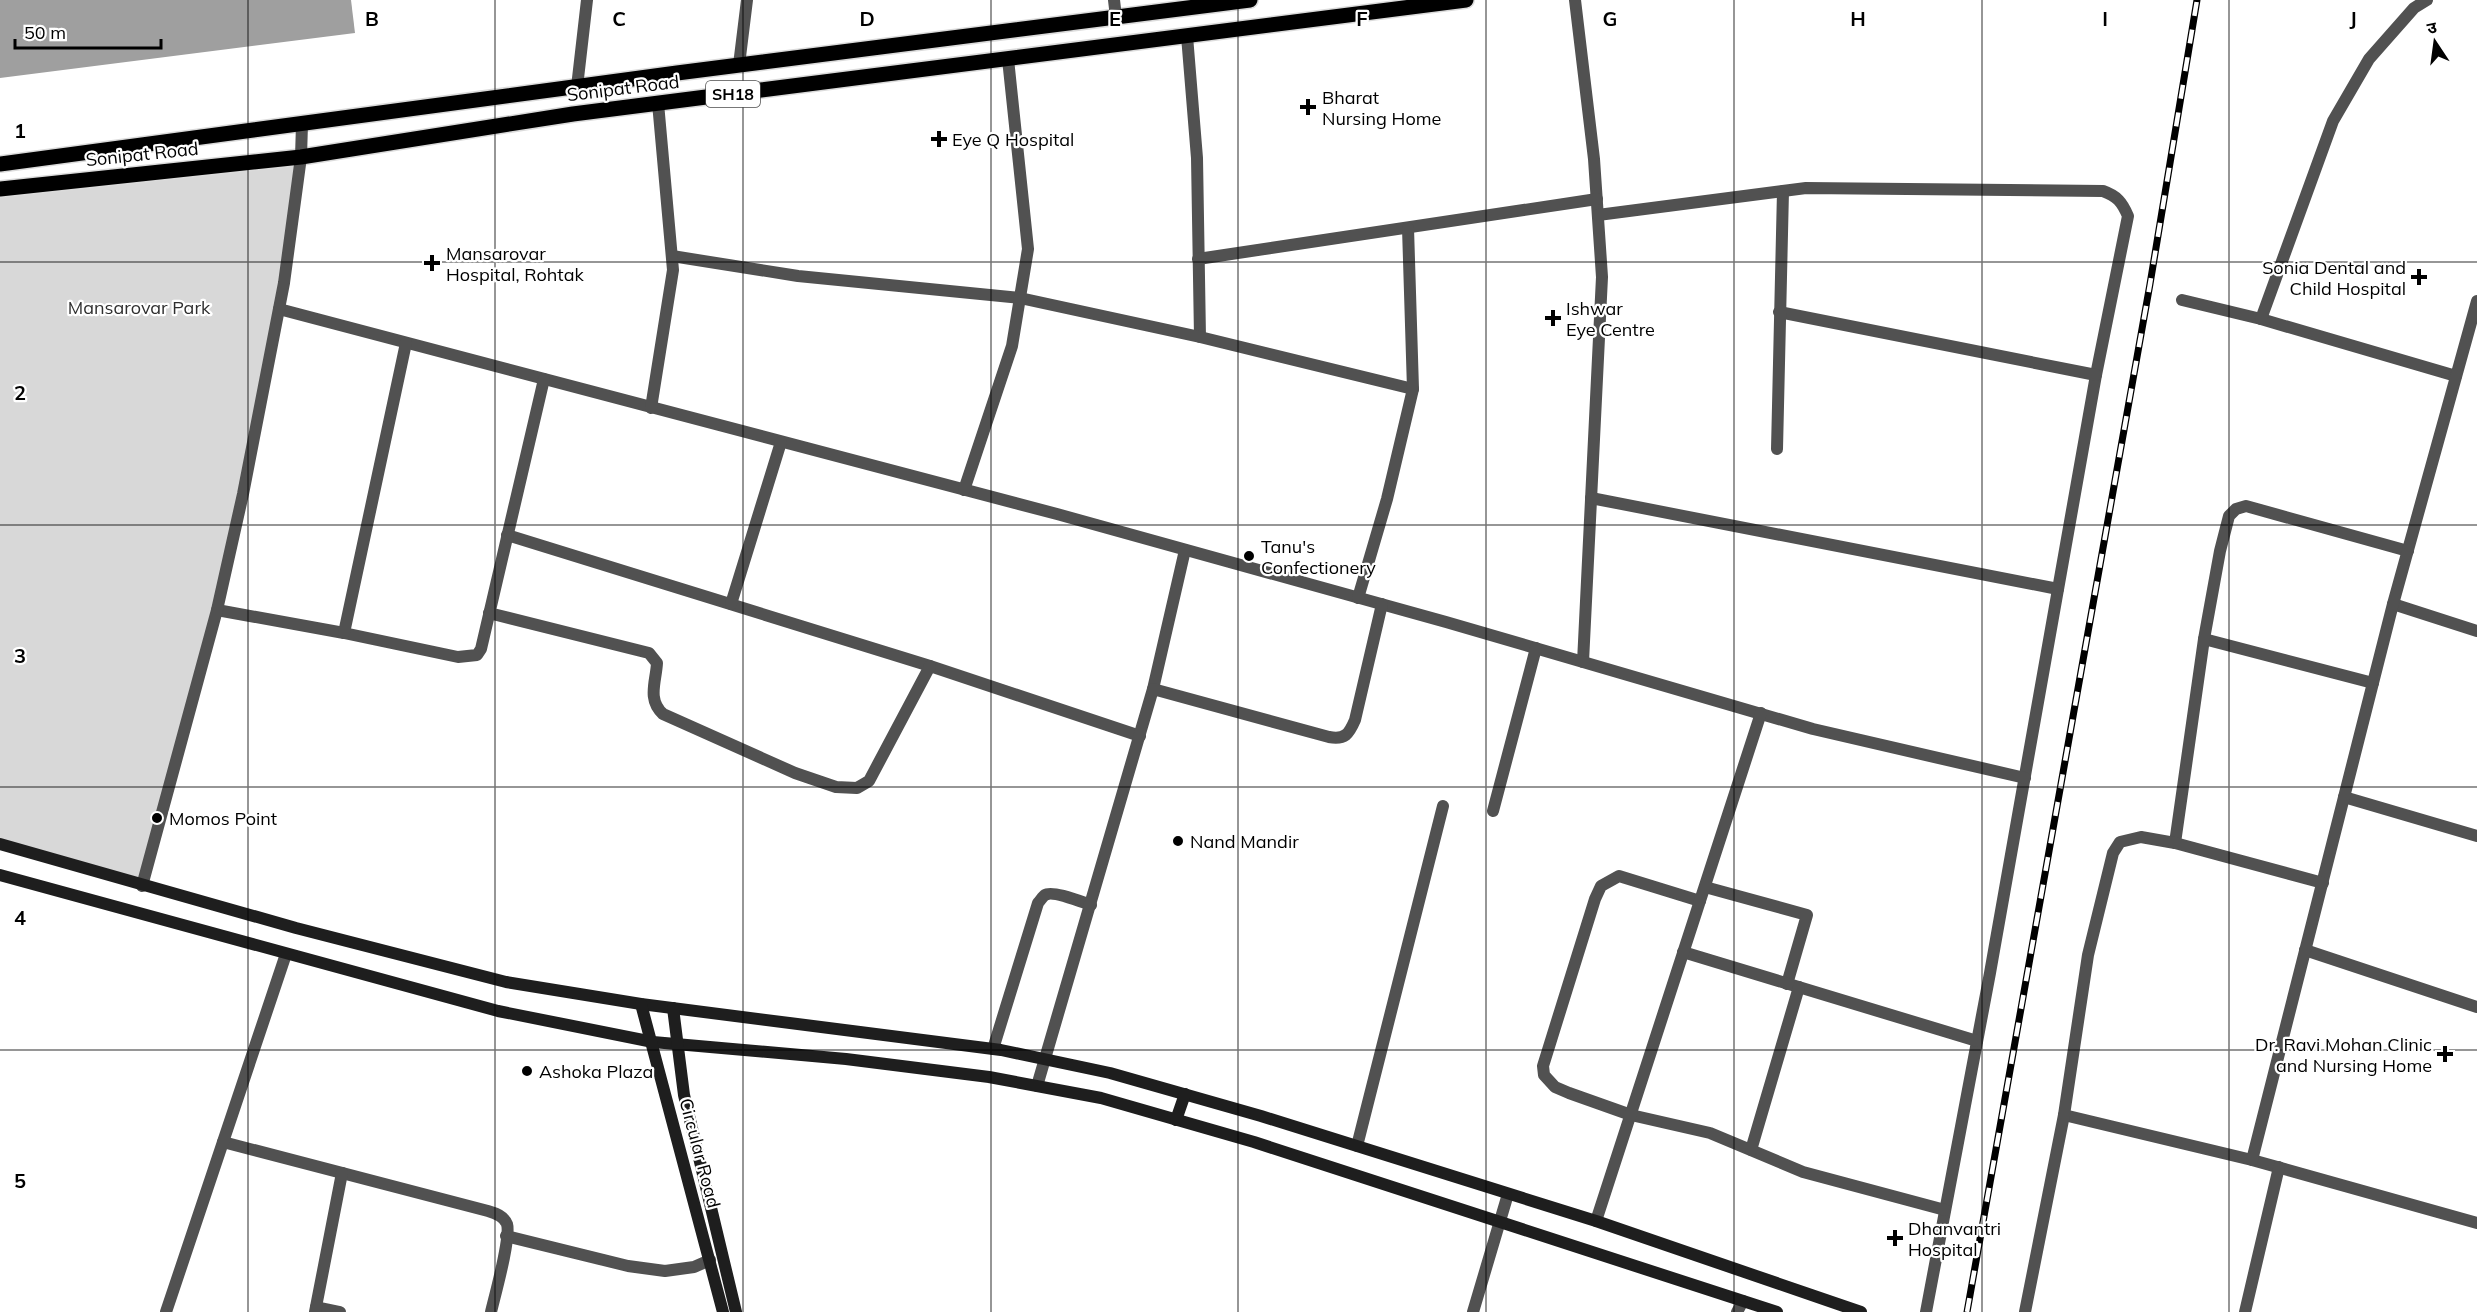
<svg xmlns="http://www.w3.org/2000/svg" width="2477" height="1312" font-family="Mulish,'Noto Sans Devanagari',sans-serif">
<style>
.green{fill:#d8d8d8}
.water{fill:#9f9f9f}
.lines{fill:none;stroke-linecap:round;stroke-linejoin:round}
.primary-casing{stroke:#dbdbdb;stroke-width:18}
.street{stroke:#515151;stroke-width:12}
.secondary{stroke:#1e1e1e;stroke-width:12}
.primary{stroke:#000;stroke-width:15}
.rail-casing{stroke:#000;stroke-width:7}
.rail{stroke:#fff;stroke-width:4.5;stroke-dasharray:14;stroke-linecap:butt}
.grid{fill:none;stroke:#000;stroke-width:1.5;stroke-opacity:0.55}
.poi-dot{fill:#000;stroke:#fff;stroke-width:2}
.labels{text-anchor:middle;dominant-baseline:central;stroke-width:4.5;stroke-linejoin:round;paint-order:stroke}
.shield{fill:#fff;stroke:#4c4c4c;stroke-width:1.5}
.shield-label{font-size:16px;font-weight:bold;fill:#000}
.street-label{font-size:18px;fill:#000;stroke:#fff}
.poi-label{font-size:18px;fill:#000;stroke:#fff;text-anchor:start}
.park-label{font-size:18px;fill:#2f2f2f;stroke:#fff}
.grid-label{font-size:20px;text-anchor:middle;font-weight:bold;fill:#000;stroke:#fff;stroke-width:4.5;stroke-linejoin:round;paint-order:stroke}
</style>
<rect width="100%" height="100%" fill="#fff"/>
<!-- green -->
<polygon class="green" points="299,149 279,309 213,608 139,884 0,844 0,187"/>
<!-- water -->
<polygon class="water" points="0,0 351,0 355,33 0,78"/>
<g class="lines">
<defs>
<g id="primary">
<polyline points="0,164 677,73 1250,0"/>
<polyline points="0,189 301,157 573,114 1466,0"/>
</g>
</defs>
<!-- primary casing -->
<use href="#primary" class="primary-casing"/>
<!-- street -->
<g class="street">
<polyline points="1114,0 1116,17"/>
<polyline points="1575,0 1594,159 1602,277 1583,662"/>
<polyline points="1187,36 1197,158 1200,337"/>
<polyline points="739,65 747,0"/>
<polyline points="577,87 587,0"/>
<path d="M1598,215L1806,188L2103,191C2117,196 2122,202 2128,216L2096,375L1990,973L1926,1312"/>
<polyline points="672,256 798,276 1020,298 1200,337 1413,389"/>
<polyline points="1198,259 1597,199"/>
<polyline points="2182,300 2261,319 2456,376"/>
<polyline points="279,309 1057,514 1446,622 1813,729 2025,778"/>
<polyline points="1779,312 2096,375"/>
<polyline points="2261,319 2333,121 2369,59 2414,8 2427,0"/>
<polyline points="651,408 673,270 658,103"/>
<polyline points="1777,449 1783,191"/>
<polyline points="964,490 1012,346 1028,249 1008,59"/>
<polyline points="1591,498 2058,589"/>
<polyline points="507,535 930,666 1140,736"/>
<polyline points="1358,598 1387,499 1413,389 1408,228"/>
<polyline points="731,604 781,442"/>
<polyline points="2393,604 2477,631"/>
<polyline points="217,610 344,633 458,657 477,655 481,649 544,379"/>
<path d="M489,613L649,653L657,663C656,682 647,699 663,714L795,773L836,787L857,788L869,781L930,666"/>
<polyline points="344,633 406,343"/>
<polyline points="2204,639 2373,683"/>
<polyline points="1153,689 1185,550"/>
<polyline points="2344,797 2477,836"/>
<polyline points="1493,811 1536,648"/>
<polyline points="2175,843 2204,639 2220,551 2229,516 2236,509 2246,506 2408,551"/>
<polyline points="142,886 217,610 243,494 284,283 301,157 302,124"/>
<polyline points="1705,887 1807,915 1787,984"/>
<polyline points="1700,901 1619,876 1601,886 1595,899 1543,1066 1544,1075 1555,1087 1569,1093 1631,1115 1710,1133 1803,1172 1945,1210"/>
<polyline points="2305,950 2477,1007"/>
<polyline points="1683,952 1977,1041"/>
<path d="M993,1049L1038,903C1040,901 1043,896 1045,895C1052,890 1082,902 1091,905"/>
<path d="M1037,1086L1153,689L1329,737C1345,740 1349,734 1355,720L1382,604"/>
<polyline points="2064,1115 2252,1160 2477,1223"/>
<path d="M223,1142L488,1211C495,1213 504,1216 507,1224C511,1238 495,1295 491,1312"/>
<polyline points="1357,1146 1443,806"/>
<polyline points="1751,1150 1799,987"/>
<polyline points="2252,1160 2393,604 2477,301"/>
<polyline points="1596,1221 1761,713"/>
<polyline points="506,1236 628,1266 665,1271 694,1267 710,1260"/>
<polyline points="316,1307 340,1312"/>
<polyline points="166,1312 286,954"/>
<polyline points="315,1312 342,1173"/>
<polyline points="1473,1312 1508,1194"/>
<polyline points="1737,1312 1743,1301"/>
<polyline points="2025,1312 2064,1115 2088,955 2113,853 2120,842 2141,837 2175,843 2323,883"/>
<polyline points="2245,1312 2279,1167"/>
</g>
<!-- secondary -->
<g class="secondary">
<polyline points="0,844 296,928 506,982 641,1004 1001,1050 1110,1073 1261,1116 1596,1221 1861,1312"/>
<polyline points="0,875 498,1011 653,1042 846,1059 989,1077 1101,1098 1254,1142 1777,1312"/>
<polyline points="641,1004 723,1312"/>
<polyline points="673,1008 684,1095 736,1312"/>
<polyline points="1176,1120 1185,1094"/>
</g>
<!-- primary -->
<use href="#primary" class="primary"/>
<defs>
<polyline id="rail" points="1967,1312 2150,284 2197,0"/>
</defs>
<!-- rail casing -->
<use href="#rail" class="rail-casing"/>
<!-- rail -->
<use href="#rail" class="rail"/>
</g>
<!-- grid -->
<path class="grid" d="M248,0V1312M495,0V1312M743,0V1312M991,0V1312M1238,0V1312M1486,0V1312M1734,0V1312M1982,0V1312M2229,0V1312M0,262H2477M0,525H2477M0,787H2477M0,1050H2477"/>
<!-- markers -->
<g class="poi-dot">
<path d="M1305 98h6v6h6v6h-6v6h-6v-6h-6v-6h6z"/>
<path d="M936 130h6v6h6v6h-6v6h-6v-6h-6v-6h6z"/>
<path d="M429 254h6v6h6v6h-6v6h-6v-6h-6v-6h6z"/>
<path d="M2416 268h6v6h6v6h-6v6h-6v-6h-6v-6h6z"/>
<path d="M1550 309h6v6h6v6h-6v6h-6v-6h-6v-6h6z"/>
<circle cx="1249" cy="556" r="6"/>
<circle cx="157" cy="818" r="6"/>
<circle cx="1178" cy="841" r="6"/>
<path d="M2442 1045h6v6h6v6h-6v6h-6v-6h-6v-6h6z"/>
<circle cx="527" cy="1071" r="6"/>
<path d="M1892 1229h6v6h6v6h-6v6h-6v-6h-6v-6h6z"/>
</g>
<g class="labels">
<!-- shield labels -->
<rect class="shield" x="706" y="81" width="54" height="26" rx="4.5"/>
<g class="shield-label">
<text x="733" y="94">SH18</text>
</g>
<!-- street labels -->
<g class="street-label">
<text transform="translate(623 88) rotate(-7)">Sonipat Road</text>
<text transform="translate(142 154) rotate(-6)">Sonipat Road</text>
<text transform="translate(700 1153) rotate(75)">Circular Road</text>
</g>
<!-- poi labels -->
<g class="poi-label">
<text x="1322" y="97">Bharat<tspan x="1322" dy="21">Nursing Home</tspan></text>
<text x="952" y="139">Eye Q Hospital</text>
<text x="446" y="253">Mansarovar<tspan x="446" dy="21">Hospital, Rohtak</tspan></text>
<text x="2406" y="267" text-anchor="end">Sonia Dental and<tspan x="2406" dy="21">Child Hospital</tspan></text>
<text x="1566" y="308">Ishwar<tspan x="1566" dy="21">Eye Centre</tspan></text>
<text x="1261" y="546">Tanu's<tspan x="1261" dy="21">Confectionery</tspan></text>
<text x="169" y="818">Momos Point</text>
<text x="1190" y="841">Nand Mandir</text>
<text x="2432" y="1044" text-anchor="end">Dr. Ravi Mohan Clinic<tspan x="2432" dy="21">and Nursing Home</tspan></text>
<text x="539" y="1071">Ashoka Plaza</text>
<text x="1908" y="1228">Dhanvantri<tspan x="1908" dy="21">Hospital</tspan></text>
</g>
<!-- park labels -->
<g class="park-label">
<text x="139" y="307">Mansarovar Park</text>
</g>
</g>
<g class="grid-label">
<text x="372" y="26">B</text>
<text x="619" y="26">C</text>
<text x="867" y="26">D</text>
<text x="1115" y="26">E</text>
<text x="1362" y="26">F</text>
<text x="1610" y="26">G</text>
<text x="1858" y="26">H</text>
<text x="2105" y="26">I</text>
<text x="2353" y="26">J</text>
<text x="20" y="138">1</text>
<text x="20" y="400">2</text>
<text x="20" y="663">3</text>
<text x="20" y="925">4</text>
<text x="20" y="1188">5</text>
</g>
<!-- north arrow -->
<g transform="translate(2435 42) rotate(347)" stroke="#ffffff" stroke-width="4.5" paint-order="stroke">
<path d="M0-4.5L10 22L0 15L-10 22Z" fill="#000000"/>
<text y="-9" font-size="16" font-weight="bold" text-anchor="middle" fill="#000000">उ</text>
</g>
<!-- scale -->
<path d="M15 39v9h146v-9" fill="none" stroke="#000000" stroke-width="3"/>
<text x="24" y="39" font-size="18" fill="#000000" stroke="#ffffff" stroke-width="4.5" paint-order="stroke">50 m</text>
</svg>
